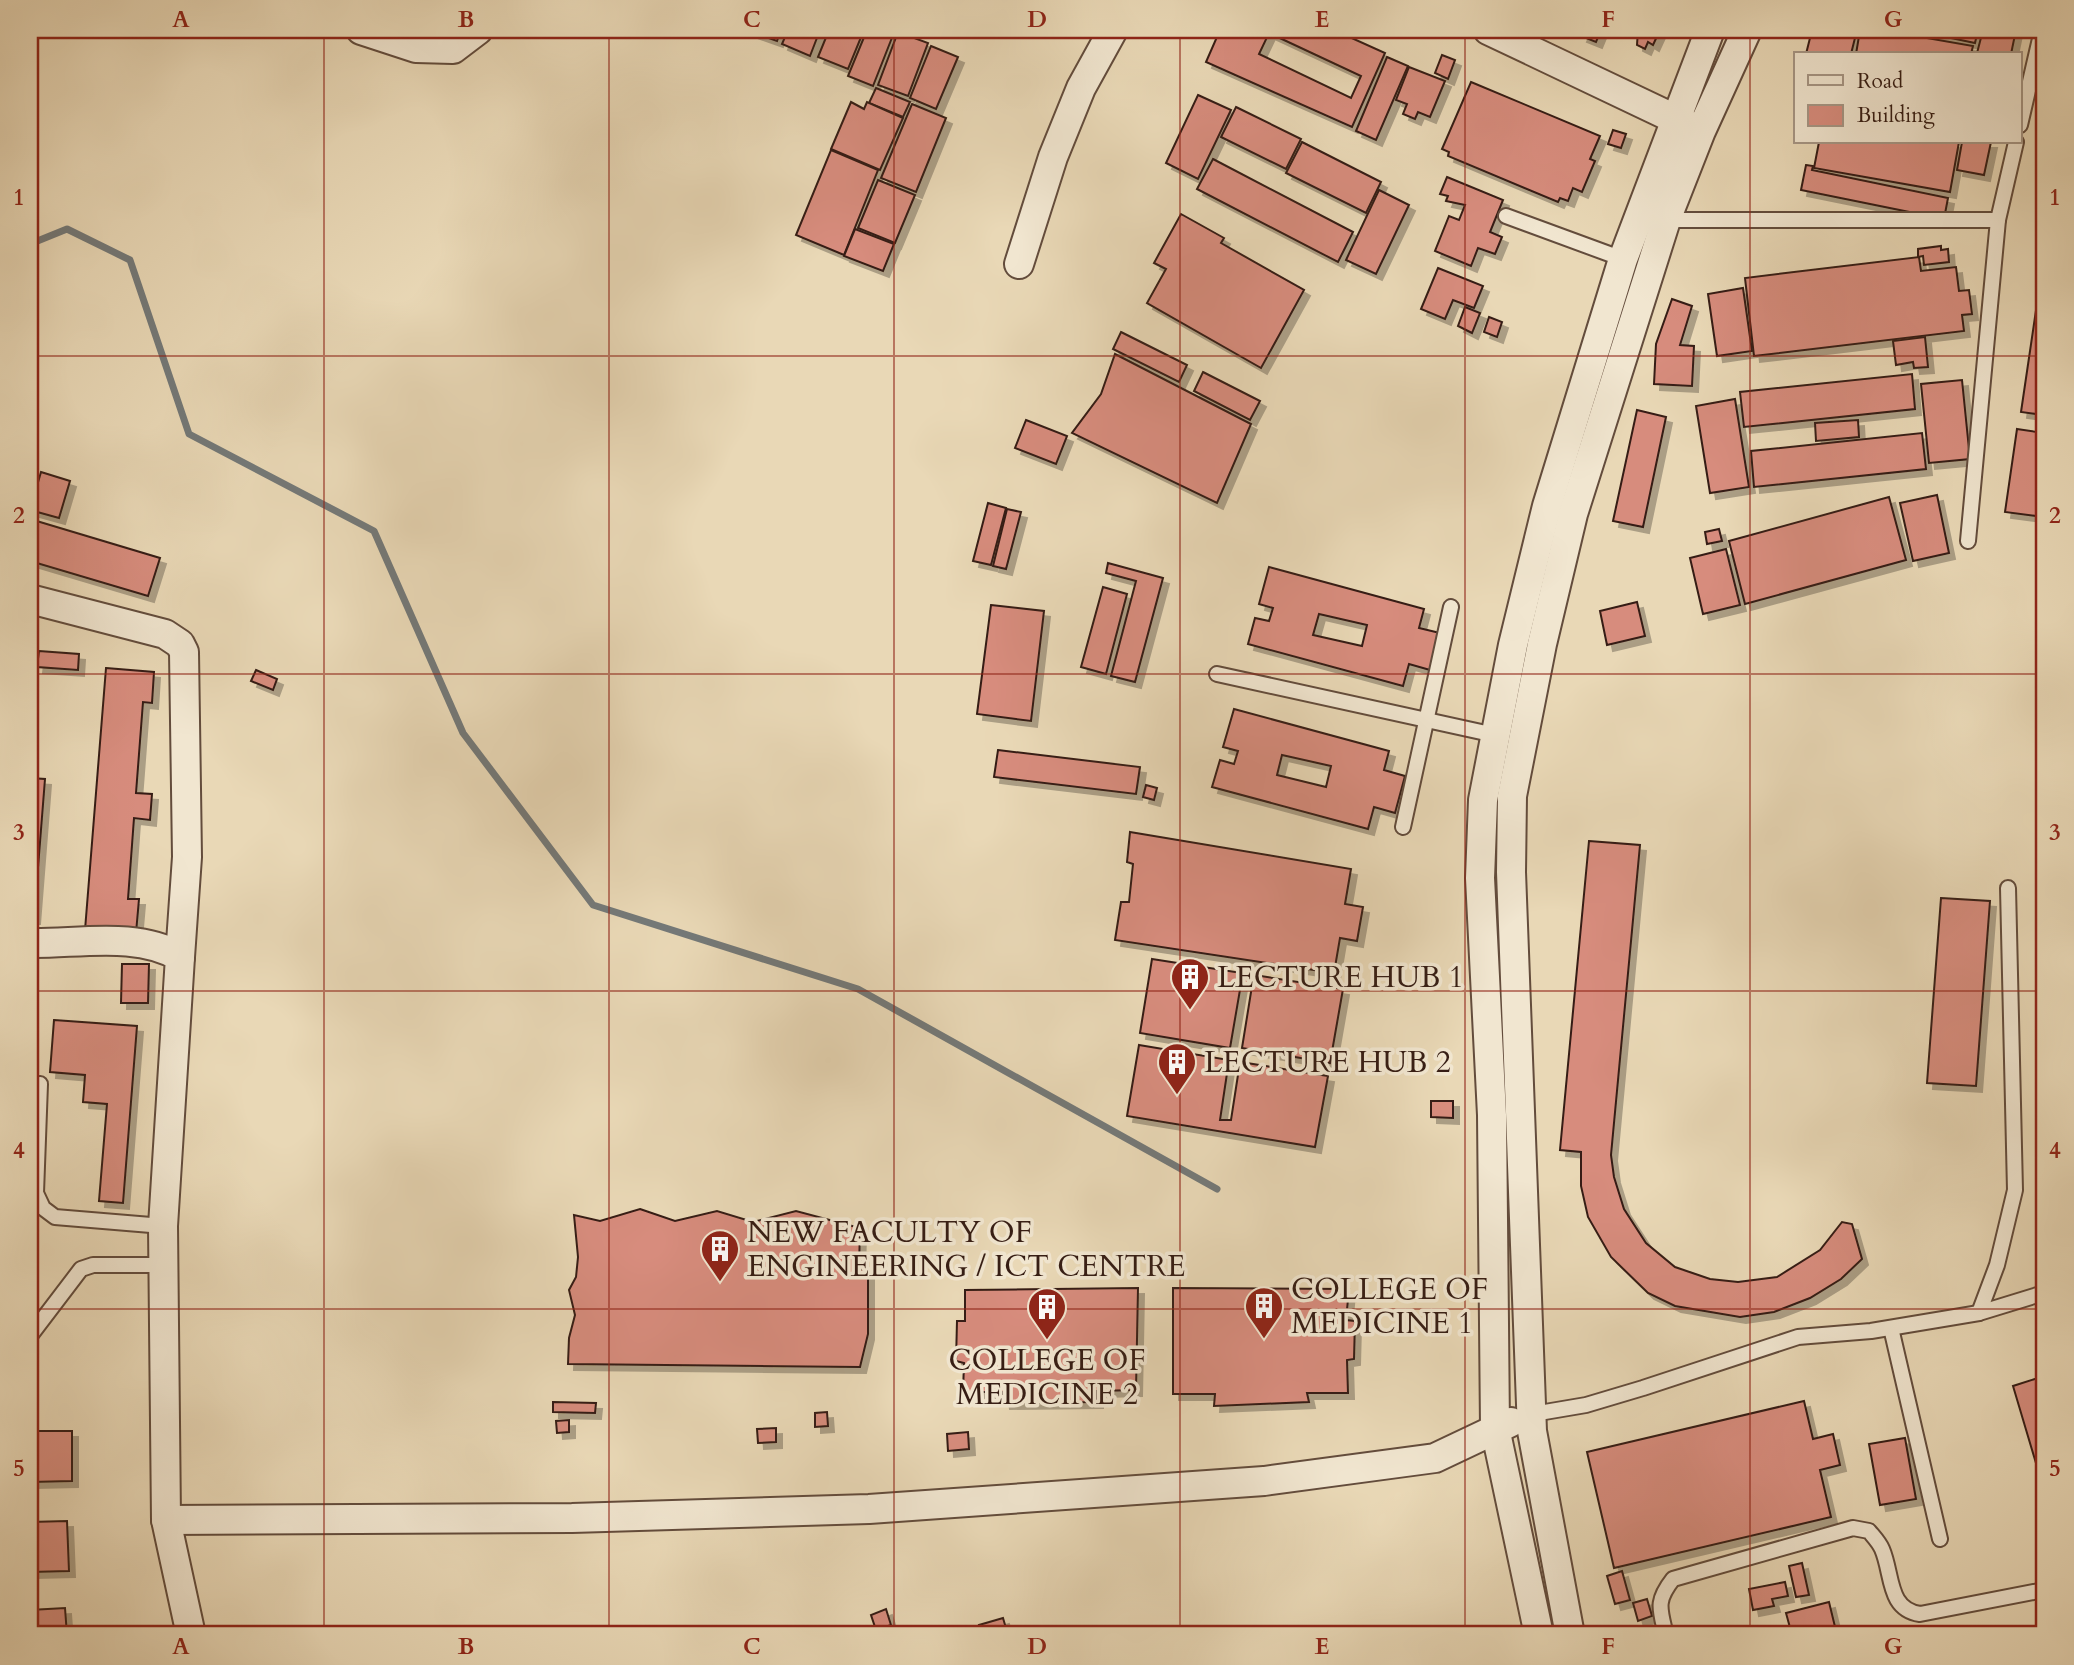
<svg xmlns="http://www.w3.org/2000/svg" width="2074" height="1665" font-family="Cardo,serif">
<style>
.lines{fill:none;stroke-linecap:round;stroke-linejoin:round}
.stream{stroke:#747978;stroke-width:7}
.building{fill:#d78c7d;stroke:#361d14;stroke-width:2;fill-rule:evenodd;filter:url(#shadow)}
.service-casing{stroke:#634c3c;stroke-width:18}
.minor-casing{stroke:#634c3c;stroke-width:32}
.service{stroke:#f1e6d0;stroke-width:14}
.minor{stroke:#f1e6d0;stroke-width:28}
.grid{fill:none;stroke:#8f2418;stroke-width:2;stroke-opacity:0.55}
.labels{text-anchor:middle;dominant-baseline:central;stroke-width:7;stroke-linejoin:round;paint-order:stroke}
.poi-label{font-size:30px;fill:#361d14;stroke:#f1e6d0;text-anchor:start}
.neatline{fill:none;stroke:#8f2418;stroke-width:2.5}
.grid-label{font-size:23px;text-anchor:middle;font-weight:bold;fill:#8f2418}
</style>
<defs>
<filter id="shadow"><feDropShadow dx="6" dy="6" stdDeviation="0" flood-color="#0004"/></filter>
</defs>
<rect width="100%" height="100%" fill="#e9d8b6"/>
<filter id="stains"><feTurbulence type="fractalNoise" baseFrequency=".00286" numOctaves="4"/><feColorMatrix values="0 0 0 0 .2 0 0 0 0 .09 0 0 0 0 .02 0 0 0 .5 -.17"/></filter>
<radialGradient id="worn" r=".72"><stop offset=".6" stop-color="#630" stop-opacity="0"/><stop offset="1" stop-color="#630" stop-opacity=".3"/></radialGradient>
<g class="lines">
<!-- stream -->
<polyline class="stream" points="30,244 67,229 130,260 189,434 374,531 463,733 593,905 858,989 1217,1189"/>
</g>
<!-- building -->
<g class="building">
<polygon points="746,30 781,30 777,41"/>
<polygon points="788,30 820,30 810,56 782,44"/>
<polygon points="829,30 864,30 848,69 818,57"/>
<polygon points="867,30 895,30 873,86 848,76"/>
<path d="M1220,30H1334L1385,53L1352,127L1206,62ZM1269,33L1361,76L1351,98L1259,54Z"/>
<polygon points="1584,30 1601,30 1596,42 1581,36"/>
<polygon points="1638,30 1659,32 1653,45 1648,42 1645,49 1637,45"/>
<polygon points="1812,30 1857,30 1851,54 1806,54"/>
<polygon points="1860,30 1881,30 1973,46 1971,54 1856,54"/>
<polygon points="1928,30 1978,30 1975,43 1927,33"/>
<polygon points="1983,30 2016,30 2011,54 1977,53"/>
<polygon points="898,32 928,43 908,96 878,85"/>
<polygon points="931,46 958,57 936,109 910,98"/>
<polygon points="1442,55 1455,60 1448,79 1435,73"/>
<polygon points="1387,57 1408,66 1376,140 1356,131"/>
<polygon points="1409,67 1445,81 1430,117 1418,112 1415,119 1403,114 1407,104 1396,100"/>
<polygon points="1471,82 1600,136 1590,159 1595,161 1582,192 1573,188 1568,201 1560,198 1558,202 1448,156 1449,152 1442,149"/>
<polygon points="876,88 910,102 903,117 869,103"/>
<polygon points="1198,95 1231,110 1198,179 1166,163"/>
<polygon points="851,102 864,109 867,102 903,118 880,170 831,149"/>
<polygon points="912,104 946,118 916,192 881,178"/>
<polygon points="1236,107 1301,139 1286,169 1221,137"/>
<polygon points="1613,130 1626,134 1621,148 1608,144"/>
<polygon points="1302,142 1381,182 1366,213 1286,173"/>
<polygon points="1819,142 1959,142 1950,192 1814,168"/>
<polygon points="1962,142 1991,142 1984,175 1957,170"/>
<polygon points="831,150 878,170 844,255 796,235"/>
<polygon points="1213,159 1353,232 1338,262 1197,189"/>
<polygon points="1806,165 1813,166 1812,170 1948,198 1944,219 1801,190"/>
<polygon points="1447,177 1503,200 1490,232 1502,237 1495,254 1478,248 1471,266 1435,251 1449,216 1459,220 1465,205 1446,201 1448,196 1440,194"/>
<polygon points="878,180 915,195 895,243 858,228"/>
<polygon points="1379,190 1409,205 1376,274 1346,260"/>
<polygon points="1181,214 1224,238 1221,243 1304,290 1261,368 1147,303 1166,269 1154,263"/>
<polygon points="855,229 894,244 883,271 844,256"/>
<polygon points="1941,246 1941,250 1948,249 1949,262 1924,265 1923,256 1918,257 1918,249"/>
<polygon points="2044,256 2044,415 2021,412"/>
<polygon points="1919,257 1921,271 1956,267 1959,291 1969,290 1972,314 1962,315 1964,331 1754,356 1745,278"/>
<polygon points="1438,268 1483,286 1474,308 1453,300 1445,319 1421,309"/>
<polygon points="1743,288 1752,351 1717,356 1708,294"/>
<polygon points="1672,299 1692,306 1680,345 1694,346 1692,386 1654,384 1656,344"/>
<polygon points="1465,307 1480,313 1472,333 1458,326"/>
<polygon points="1489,317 1502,322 1497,337 1484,332"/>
<polygon points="1121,332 1187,365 1179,382 1113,349"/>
<polygon points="1925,337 1928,367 1914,368 1913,362 1896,365 1893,341"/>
<polygon points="1115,354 1251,424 1217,503 1072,433 1101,394"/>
<polygon points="1203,372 1260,401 1250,420 1194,391"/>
<polygon points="1912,374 1915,409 1744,427 1740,392"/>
<polygon points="1962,380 1970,459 1929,463 1921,384"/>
<polygon points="1735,399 1749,487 1710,493 1696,406"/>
<polygon points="1637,410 1666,417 1643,527 1613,521"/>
<polygon points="1026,420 1067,436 1056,464 1015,448"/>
<polygon points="1858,420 1859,437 1816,441 1815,423"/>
<polygon points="2017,429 2044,433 2044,517 2005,512"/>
<polygon points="1922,433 1926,469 1754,487 1751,451"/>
<polygon points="41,472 70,481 59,518 30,510"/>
<polygon points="1937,495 1949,553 1913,561 1900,503"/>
<polygon points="1889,497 1906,560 1745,604 1729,541"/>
<polygon points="988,503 1006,508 991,565 973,561"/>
<polygon points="1007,509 1021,512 1006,569 993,566"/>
<polygon points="30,519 160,558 148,596 30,561"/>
<polygon points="1719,529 1722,541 1707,544 1705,532"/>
<polygon points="1726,549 1740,605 1703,614 1690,558"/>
<polygon points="1108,563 1163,578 1135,682 1111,676 1136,581 1106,573"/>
<path d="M1269,567L1424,609L1419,628L1440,633L1430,670L1409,664L1403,686L1248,644L1255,618L1269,621L1273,608L1259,604ZM1319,614L1367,625L1362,646L1313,635Z"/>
<polygon points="1103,587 1127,594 1106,674 1081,667"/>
<polygon points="1637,602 1645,636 1607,645 1600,611"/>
<polygon points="991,605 1044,611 1031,721 977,714"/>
<polygon points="39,651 79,654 78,670 37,667"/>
<polygon points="106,668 154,672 152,703 143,702 136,793 152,794 150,820 134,818 128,899 139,899 136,933 85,930"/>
<polygon points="256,670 277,679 273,690 251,681"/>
<path d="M1234,709L1389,751L1384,770L1405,776L1395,813L1374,807L1368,829L1212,787L1220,760L1234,764L1238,751L1223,747ZM1282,755L1331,766L1326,787L1277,775Z"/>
<polygon points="998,750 1140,767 1136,794 994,777"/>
<polygon points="30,778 45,779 34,918 30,918"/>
<polygon points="1146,785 1157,788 1154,800 1143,797"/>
<polygon points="1130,832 1351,869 1345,904 1363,907 1357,941 1340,938 1334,973 1115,940 1121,902 1129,902 1133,864 1127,862"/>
<polygon points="1589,841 1640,845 1611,1155 1614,1177 1624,1209 1646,1243 1675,1267 1710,1279 1738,1282 1777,1277 1820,1250 1842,1222 1852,1224 1862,1259 1841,1279 1810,1298 1774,1312 1740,1317 1675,1306 1648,1293 1611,1257 1588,1217 1581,1186 1581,1152 1560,1150"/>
<polygon points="1941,898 1990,901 1976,1086 1927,1083"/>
<polygon points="1152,959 1343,989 1330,1063 1242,1048 1252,986 1241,984 1230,1048 1140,1033"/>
<polygon points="122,964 149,964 148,1003 121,1003"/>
<polygon points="54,1020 137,1026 123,1203 99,1201 107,1104 83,1102 85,1075 50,1072"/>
<polygon points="1139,1045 1229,1060 1220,1120 1231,1120 1240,1062 1328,1076 1315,1147 1127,1116"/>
<polygon points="1431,1101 1453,1101 1453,1118 1431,1117"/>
<polygon points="640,1209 675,1221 717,1211 753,1222 796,1211 860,1228 859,1269 868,1270 868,1334 860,1367 568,1364 569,1338 575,1315 569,1290 576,1277 578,1257 574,1215 600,1221"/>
<polygon points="1138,1288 1136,1390 1097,1391 1097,1402 1004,1403 1002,1392 963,1392 964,1363 956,1361 957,1321 965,1321 965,1290"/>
<polygon points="1173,1288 1349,1289 1346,1320 1355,1321 1354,1359 1347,1360 1348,1393 1307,1393 1309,1402 1214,1406 1215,1394 1173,1394"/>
<polygon points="2044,1376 2044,1490 2013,1386"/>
<polygon points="1804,1401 1813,1439 1833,1434 1840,1465 1820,1470 1831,1517 1614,1568 1587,1452"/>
<polygon points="553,1402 596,1403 595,1413 553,1412"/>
<polygon points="827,1412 828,1426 815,1427 815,1413"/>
<polygon points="569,1420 569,1432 557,1433 556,1421"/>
<polygon points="776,1428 776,1442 758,1443 757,1429"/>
<polygon points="30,1431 72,1431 72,1481 30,1482"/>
<polygon points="968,1432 969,1449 948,1451 947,1434"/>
<polygon points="1905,1438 1916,1499 1880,1505 1869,1444"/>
<polygon points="67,1521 69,1571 30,1572 30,1522"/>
<polygon points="1802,1563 1809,1595 1796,1597 1789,1566"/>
<polygon points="1622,1571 1630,1600 1615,1604 1607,1576"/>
<polygon points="1785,1582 1788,1596 1772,1599 1774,1606 1753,1610 1749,1589"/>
<polygon points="1647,1599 1652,1616 1638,1621 1633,1603"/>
<polygon points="1829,1602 1837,1635 1792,1635 1786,1613"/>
<polygon points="65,1608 67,1635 30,1635 30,1610"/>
<polygon points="886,1609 891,1625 876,1630 871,1615"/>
<polygon points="1003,1618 1008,1635 982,1635 979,1625"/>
</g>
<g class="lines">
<defs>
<g id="service">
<polyline points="2020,125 2042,30"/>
<polyline points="1506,216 1623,259"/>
<polyline points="1663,220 1998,220 2016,142"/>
<polyline points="1968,541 1998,220"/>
<polyline points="1217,674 1495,735"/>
<polyline points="1403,827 1451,607"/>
<polyline points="40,1084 36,1193 43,1208 55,1217 163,1226"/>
<polyline points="1979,1313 1997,1265 2015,1190 2008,888"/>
<polyline points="1891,1328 1940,1539"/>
<polyline points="30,1336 81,1269 93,1265 164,1265"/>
<polyline points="1533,1414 1586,1405 1643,1388 1798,1337 1871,1331 1979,1313 2044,1293"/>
<path d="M1666,1635C1660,1609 1655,1602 1673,1579L1853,1528L1869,1531C1873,1536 1879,1542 1882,1549C1893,1574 1887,1609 1920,1614L2044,1590"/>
</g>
<g id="minor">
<polyline points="361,30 416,48 453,49 478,30"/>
<polyline points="1488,30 1694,128"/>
<polyline points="1019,264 1053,157 1081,88 1113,30"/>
<polyline points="30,599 165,634 180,644 184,652 187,857 180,957"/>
<path d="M30,943C77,944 138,931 180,957L163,1226L166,1520L191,1635"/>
<polyline points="166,1520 572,1518 869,1509 1264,1481 1435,1458 1511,1422"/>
<polyline points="1539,1635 1495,1428 1492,1115 1480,878 1483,800 1513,645 1547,506 1623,259 1710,30"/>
<polyline points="1570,1635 1532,1431 1511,872 1512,796 1542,644 1573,514 1666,220 1701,131 1747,30"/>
</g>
</defs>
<!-- service casing -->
<use href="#service" class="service-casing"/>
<!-- minor casing -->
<use href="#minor" class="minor-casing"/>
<!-- service -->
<use href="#service" class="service"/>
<!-- minor -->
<use href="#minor" class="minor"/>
</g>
<!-- grid -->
<path class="grid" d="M324,30V1635M609,30V1635M894,30V1635M1180,30V1635M1465,30V1635M1750,30V1635M30,356H2044M30,674H2044M30,991H2044M30,1309H2044"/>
<!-- icons -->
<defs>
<symbol id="building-pin" viewBox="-11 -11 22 30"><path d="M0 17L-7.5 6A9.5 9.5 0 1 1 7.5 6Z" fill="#8f2418" stroke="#f1e6d0"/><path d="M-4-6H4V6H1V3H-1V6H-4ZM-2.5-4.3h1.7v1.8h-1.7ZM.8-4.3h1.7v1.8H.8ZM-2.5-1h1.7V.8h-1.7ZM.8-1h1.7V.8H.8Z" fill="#fff"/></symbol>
</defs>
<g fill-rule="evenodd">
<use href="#building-pin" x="1168" y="955" width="44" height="60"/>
<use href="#building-pin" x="1155" y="1040" width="44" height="60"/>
<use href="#building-pin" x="698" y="1227" width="44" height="60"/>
<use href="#building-pin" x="1242" y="1284" width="44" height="60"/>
<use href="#building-pin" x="1025" y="1285" width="44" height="60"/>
</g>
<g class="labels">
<!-- poi labels -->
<g class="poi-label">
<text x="1217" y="977">LECTURE HUB 1</text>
<text x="1204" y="1062">LECTURE HUB 2</text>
<text x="747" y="1232">NEW FACULTY OF<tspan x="747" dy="34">ENGINEERING / ICT CENTRE</tspan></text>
<text x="1291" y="1289">COLLEGE OF<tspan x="1291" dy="34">MEDICINE 1</tspan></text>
<text x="1047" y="1360" text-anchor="middle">COLLEGE OF<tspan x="1047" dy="34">MEDICINE 2</tspan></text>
</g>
</g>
<!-- margin -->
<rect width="2074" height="1665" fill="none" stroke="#e9d8b6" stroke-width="77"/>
<!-- legend -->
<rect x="1794" y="52" width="228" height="91" fill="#f1e6d0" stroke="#a69685" stroke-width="2"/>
<rect x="1808" y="75" width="35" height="10" fill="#f1e6d0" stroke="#a69685" stroke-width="2"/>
<text x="1857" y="88" font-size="21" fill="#361d14">Road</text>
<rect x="1808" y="105" width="35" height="21" fill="#d78c7d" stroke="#a69685" stroke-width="2"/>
<text x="1857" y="122" font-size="21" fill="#361d14">Building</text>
<rect x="38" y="38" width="1998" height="1588" class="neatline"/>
<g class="grid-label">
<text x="181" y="27">A</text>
<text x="466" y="27">B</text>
<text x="752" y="27">C</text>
<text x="1037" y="27">D</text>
<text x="1322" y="27">E</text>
<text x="1608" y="27">F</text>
<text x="1893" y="27">G</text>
<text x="19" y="205">1</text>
<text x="2055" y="205">1</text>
<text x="19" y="523">2</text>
<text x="2055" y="523">2</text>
<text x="19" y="840">3</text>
<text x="2055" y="840">3</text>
<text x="19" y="1158">4</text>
<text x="2055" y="1158">4</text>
<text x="19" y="1476">5</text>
<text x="2055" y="1476">5</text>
<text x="181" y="1654">A</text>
<text x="466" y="1654">B</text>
<text x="752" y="1654">C</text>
<text x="1037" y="1654">D</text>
<text x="1322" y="1654">E</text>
<text x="1608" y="1654">F</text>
<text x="1893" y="1654">G</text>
</g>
<rect width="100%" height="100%" filter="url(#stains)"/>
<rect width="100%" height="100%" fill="url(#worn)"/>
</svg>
